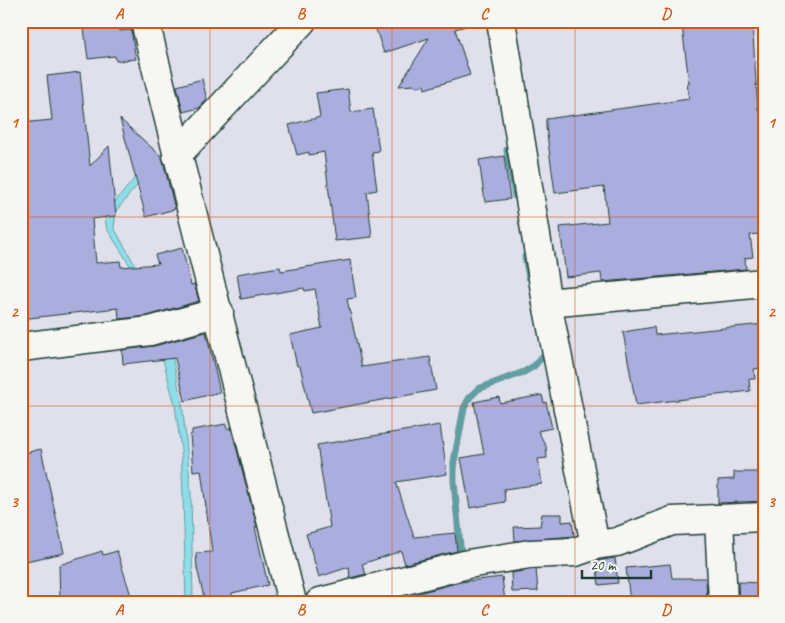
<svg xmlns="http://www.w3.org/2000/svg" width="785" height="623" font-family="Caveat,sans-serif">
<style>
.water{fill:#8edee9;stroke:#629ea1}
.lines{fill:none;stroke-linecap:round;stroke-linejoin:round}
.stream{stroke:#629ea1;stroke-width:7}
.building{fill:#abadde;stroke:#1f3d34}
.minor-casing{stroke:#1f3d34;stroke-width:31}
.minor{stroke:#f6f6f2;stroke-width:28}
.grid{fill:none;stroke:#d45610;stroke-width:1;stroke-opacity:0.55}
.neatline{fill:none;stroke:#d45610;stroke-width:2}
.grid-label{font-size:16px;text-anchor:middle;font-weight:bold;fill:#d45610}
</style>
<rect width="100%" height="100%" fill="#e0e0ec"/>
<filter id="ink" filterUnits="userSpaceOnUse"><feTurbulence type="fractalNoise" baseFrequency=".02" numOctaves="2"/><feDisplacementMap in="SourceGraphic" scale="10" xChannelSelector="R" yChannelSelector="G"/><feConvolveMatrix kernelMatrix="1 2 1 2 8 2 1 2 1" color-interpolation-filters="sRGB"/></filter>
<g filter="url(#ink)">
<!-- water -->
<polygon class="water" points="162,155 116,211 114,228 158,305 168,336 182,403 187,449 191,494 193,602 186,602 183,495 181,450 175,405 158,341 154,308 149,295 107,229 105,219 110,208 152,157"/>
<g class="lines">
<!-- stream -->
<g class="stream">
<polyline points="507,150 515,196"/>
<polyline points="525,257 529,277"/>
<polyline points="461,556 454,482 454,462 464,408 470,397 478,389 524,372 534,366 544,355"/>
</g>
</g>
<!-- building -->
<g class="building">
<polygon points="83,21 119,21 120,31 131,30 136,59 116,61 115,56 88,59"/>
<polygon points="373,21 468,21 469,25 455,29 470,75 425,89 424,85 416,87 415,85 399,86 429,38 384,53"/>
<polygon points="684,21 752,21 758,110 764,109 764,233 750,235 753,257 745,258 746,269 602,282 601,273 566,277 560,227 608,222 604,187 555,193 546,127 546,119 689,99 687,83 689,83 682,26 684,26"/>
<polygon points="80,72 90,166 109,146 116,216 92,219 96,263 120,261 121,267 158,264 155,255 182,248 191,285 194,284 199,301 147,316 119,319 118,308 21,319 21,123 52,120 47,76"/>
<polygon points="202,79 207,100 199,108 183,112 177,86"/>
<polygon points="348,89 351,112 373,109 379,151 372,152 377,190 367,192 372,237 335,241 324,152 309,155 309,152 297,155 289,125 320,117 316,93"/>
<polygon points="120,119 162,157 175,209 146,217"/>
<polygon points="504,156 510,199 485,202 479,160"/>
<polygon points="350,260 356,298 347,299 362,367 430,357 436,390 311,413 300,366 297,366 290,335 322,328 315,289 305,291 304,288 241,299 237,274 280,267 281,271"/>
<polygon points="764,324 764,368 754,369 755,379 749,379 750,391 636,405 623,332 654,327 655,335"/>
<polygon points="206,332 220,392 185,401 175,358 123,364 122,350 154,346"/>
<polygon points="542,395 544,403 546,402 552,428 538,431 546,446 547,458 538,459 542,484 504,489 505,502 470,508 461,458 484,454 474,402 499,397 500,403"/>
<polygon points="226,424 227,429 231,427 257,527 255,527 268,585 232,593 232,602 205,602 197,568 196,553 212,552 201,470 193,471 190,435 192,434 192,430"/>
<polygon points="440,425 447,474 396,482 414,537 455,533 457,551 405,564 401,551 362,564 366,574 350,578 349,567 319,577 306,534 330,527 317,445"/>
<polygon points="41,449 64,553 21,562 21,454"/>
<polygon points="734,472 764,472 764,501 718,503 718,480 734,479"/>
<polygon points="542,514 562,514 562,522 572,521 574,536 515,541 514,527 540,526"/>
<polygon points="102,551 103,555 117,551 133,602 60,602 59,565"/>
<polygon points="615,558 618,583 599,585 596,561"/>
<polygon points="670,564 672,578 706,578 707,602 630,602 626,568"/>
<polygon points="536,569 538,591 512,592 511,573"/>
<polygon points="502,577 505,602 417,602 415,594 460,582"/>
<polygon points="738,582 764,583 764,602 739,602"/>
</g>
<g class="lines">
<defs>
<g id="minor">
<path d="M145,21C191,215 243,408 292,602"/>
<polyline points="501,21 547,303 595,545"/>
<polyline points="177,155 302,21"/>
<polyline points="547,303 764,283"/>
<polyline points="21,347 150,331 219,312"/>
<polyline points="719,519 723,602"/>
<polyline points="320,602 468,564 530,554 575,552 595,545 617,542 672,521 764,517"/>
</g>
</defs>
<!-- minor casing -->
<use href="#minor" class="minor-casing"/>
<!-- minor -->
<use href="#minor" class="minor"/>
</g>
</g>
<!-- grid -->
<path class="grid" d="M210,21V602M392,21V602M575,21V602M21,217H764M21,406H764"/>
<!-- margin -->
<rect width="785" height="623" fill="none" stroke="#f6f6f2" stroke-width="55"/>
<!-- scale -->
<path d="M582 570v8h69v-8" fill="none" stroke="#1f3d34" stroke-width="2.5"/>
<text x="590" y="570" font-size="15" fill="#1f3d34" stroke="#f6f6f2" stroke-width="4" paint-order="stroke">20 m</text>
<rect x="28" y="28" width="730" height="568" class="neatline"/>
<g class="grid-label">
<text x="119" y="19">A</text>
<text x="301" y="19">B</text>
<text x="484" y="19">C</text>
<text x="666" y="19">D</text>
<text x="14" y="128">1</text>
<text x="771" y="128">1</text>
<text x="14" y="317">2</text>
<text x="771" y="317">2</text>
<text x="14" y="507">3</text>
<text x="771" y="507">3</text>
<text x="119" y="615">A</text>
<text x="301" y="615">B</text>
<text x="484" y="615">C</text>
<text x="666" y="615">D</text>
</g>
</svg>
